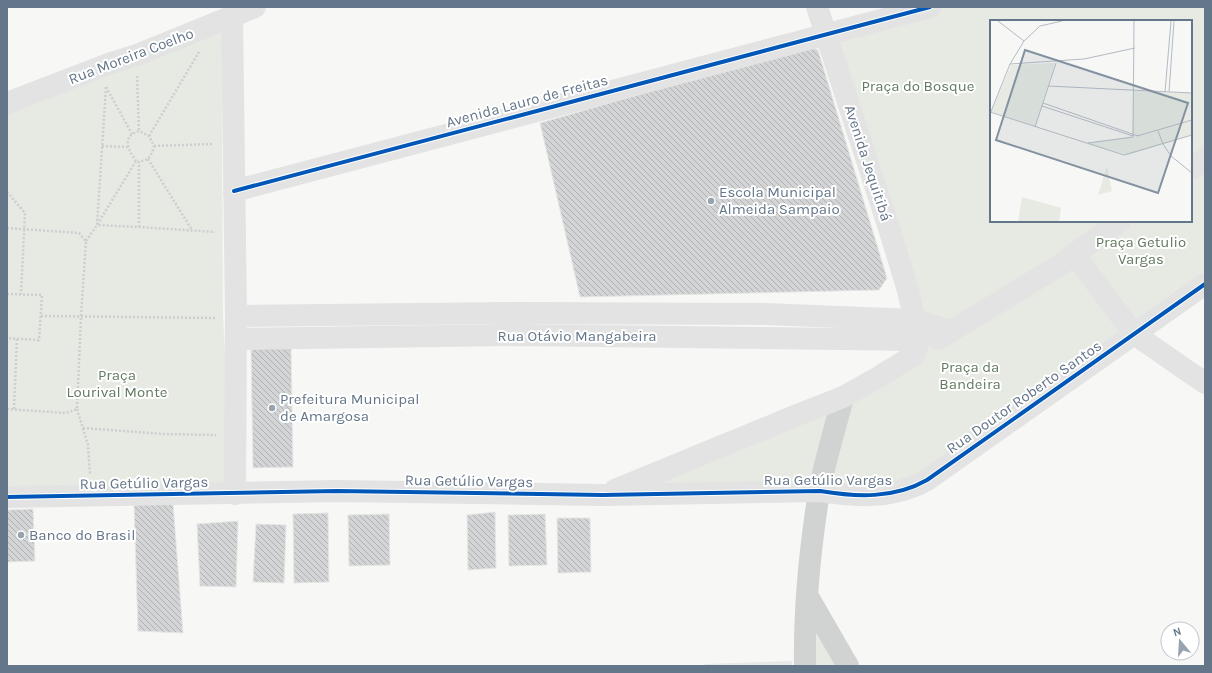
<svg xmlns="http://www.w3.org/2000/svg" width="1212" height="673" font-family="Karla,sans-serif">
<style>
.built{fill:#e7e9e8}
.green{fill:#e6eae3;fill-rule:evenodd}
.building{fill:url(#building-back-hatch);stroke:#e6e6e5}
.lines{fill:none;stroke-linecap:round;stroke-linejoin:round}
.path{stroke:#cccecf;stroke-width:2.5;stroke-dasharray:2 2;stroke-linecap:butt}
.street{stroke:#d1d2d2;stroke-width:22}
.secondary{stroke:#e3e3e3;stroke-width:22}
.cycleway-casing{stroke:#fff;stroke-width:6}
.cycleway{stroke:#0057b8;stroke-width:4}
.poi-dot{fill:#97a3af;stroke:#fff;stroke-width:1.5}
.labels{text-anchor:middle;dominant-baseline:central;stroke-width:4;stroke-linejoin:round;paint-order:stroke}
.street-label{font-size:15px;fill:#647689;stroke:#fff}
.park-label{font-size:15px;fill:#637a5f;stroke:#fff}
.poi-label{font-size:15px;fill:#647689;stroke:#fff;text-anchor:start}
.inset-road{fill:none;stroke:#b3bbc4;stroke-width:1}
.view{fill:#8391a0;fill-opacity:0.15;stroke:#8391a0;stroke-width:2}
.inset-edge{fill:none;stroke:#647689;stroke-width:2}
</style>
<defs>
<pattern id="building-back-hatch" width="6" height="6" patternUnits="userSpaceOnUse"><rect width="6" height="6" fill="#d3d4d5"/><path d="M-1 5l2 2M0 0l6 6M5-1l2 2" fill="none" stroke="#afb1b3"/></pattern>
</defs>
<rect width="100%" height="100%" fill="#f7f7f5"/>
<!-- built -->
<polygon class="built" points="792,661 792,666 705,666 705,664"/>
<!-- green -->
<g class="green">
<path d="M930,7H1205V282L925,480L819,490L634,483L914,355L918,316L825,36ZM991,21H1191V221H991Z"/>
<polygon points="231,20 222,91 222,143 223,318 233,492 7,495 7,108"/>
<polygon points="807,599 846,666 805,666"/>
</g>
<!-- building -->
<g class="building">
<polygon points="807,46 818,50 887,278 879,290 580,297 540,123"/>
<polygon points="291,348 293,467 253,468 251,349"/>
<polygon points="173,503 183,633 138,631 134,505"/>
<polygon points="33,509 35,561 7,562 7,510"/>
<polygon points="495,512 496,568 468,570 467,515"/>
<polygon points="328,513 329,582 294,583 293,514"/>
<polygon points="389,514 390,565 349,566 348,515"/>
<polygon points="545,514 547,565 509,566 508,515"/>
<polygon points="557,518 590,518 591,572 558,573"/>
<polygon points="238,521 236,587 200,586 197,524"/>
<polygon points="256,524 286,525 284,583 253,582"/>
</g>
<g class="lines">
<!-- path -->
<g class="path">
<polyline points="137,76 139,131"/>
<polyline points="106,87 97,225 139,227 215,232"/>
<polyline points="106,87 132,134"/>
<polyline points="149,136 199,52"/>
<polyline points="102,146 127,147"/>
<polyline points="154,146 213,144"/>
<polyline points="148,159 192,230"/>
<polyline points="7,192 25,213 21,294"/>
<polyline points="139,227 139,162"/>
<polyline points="7,228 79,233 86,241 81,317 77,409 66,413 7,409"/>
<path d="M86,241L97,225L136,161L139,162L148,159L152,153L154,146L149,136L139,131C121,137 128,149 136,161"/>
<polyline points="7,294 42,295 39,340 7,338"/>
<polyline points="41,316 216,318"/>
<polyline points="14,409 17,338"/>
<polyline points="77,409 88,445 90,475"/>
<polyline points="83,428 164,434 216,435"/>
</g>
<!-- street -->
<g class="street">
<polyline points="807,595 848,666"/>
<path d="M805,666C804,608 810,549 819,492C825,460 835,429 843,397"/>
</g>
<!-- secondary -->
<g class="secondary">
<polyline points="232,17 236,316 235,494"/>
<polyline points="7,103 111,63 137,55 255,7"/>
<polyline points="1191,169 1205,159"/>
<polyline points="234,191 930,7"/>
<polyline points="1074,254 1134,334 1205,383"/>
<polyline points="236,316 518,313 765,314 915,320 950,331"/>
<polyline points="236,339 517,335 918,340"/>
<polyline points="938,339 1057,267 1120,221"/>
<polyline points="615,490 790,418 843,397 877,378 914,355 917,347 918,340 915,320 907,287 888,225 817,7"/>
<path d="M7,497L337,491L603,495L820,491C856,497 894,499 927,480L1205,284"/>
</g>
<defs>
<g id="cycleway">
<polyline points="234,191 930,7"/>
<path d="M7,497L337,491L603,495L820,491C856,497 894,499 927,480L1205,284"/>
</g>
</defs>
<!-- cycleway casing -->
<use href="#cycleway" class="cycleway-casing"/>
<!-- cycleway -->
<use href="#cycleway" class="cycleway"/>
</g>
<!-- markers -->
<g class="poi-dot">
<circle cx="711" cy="201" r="4"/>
<circle cx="272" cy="408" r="4"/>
<circle cx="21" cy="535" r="4"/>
</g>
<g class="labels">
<!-- street labels -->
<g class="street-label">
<text transform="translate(131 56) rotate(-21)">Rua Moreira Coelho</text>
<text transform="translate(527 101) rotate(-15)">Avenida Lauro de Freitas</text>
<text transform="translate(868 163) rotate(72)">Avenida Jequitibá</text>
<text x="577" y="336">Rua Otávio Mangabeira</text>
<text transform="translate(1024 397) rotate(-35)">Rua Doutor Roberto Santos</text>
<text x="828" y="480">Rua Getúlio Vargas</text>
<text transform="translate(469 481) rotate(1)">Rua Getúlio Vargas</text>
<text transform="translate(144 483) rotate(-1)">Rua Getúlio Vargas</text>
</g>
<!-- park labels -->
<g class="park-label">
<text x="918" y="86">Praça do Bosque</text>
<text x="1141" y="242">Praça Getulio<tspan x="1141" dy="17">Vargas</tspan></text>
<text x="970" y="367">Praça da<tspan x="970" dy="17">Bandeira</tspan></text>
<text x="117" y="375">Praça<tspan x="117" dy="17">Lourival Monte</tspan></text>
</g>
<!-- poi labels -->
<g class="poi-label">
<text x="719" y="192">Escola Municipal<tspan x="719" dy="17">Almeida Sampaio</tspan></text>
<text x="280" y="399">Prefeitura Municipal<tspan x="280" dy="17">de Amargosa</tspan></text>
<text x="29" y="535">Banco do Brasil</text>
</g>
</g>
<!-- overview -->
<g transform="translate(990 20)">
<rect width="202" height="202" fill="#f7f7f5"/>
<path d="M65,43L45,106L1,92L21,45ZM144,71L202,73V115L138,135L96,123L142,117ZM117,146L122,171L108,175ZM32,177L71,188L69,201H28Z" fill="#e6eae3"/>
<path class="inset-road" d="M8,1L34,21L50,6L72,1M20,44L94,39L145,28M58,66L202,73M175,72L181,1M179,72L184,1M53,83L148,116M52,86L143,116M0,92L134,135L202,115M0,94L20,44L34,21M45,107L66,43M168,111L173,124L181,136L202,153M147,116L202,100M98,123L143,117L144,1"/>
<path class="view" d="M35,30L198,83L168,173L6,120Z"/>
<rect width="202" height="202" class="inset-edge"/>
</g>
<!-- border -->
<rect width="1212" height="673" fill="none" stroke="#647689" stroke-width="16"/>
<!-- north arrow -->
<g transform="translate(1180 641) rotate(342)"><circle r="19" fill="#ffffff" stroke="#c1c8d0"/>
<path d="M0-3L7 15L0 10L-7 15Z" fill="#97a3af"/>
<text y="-6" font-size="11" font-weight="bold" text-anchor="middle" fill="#647689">N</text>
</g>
</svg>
